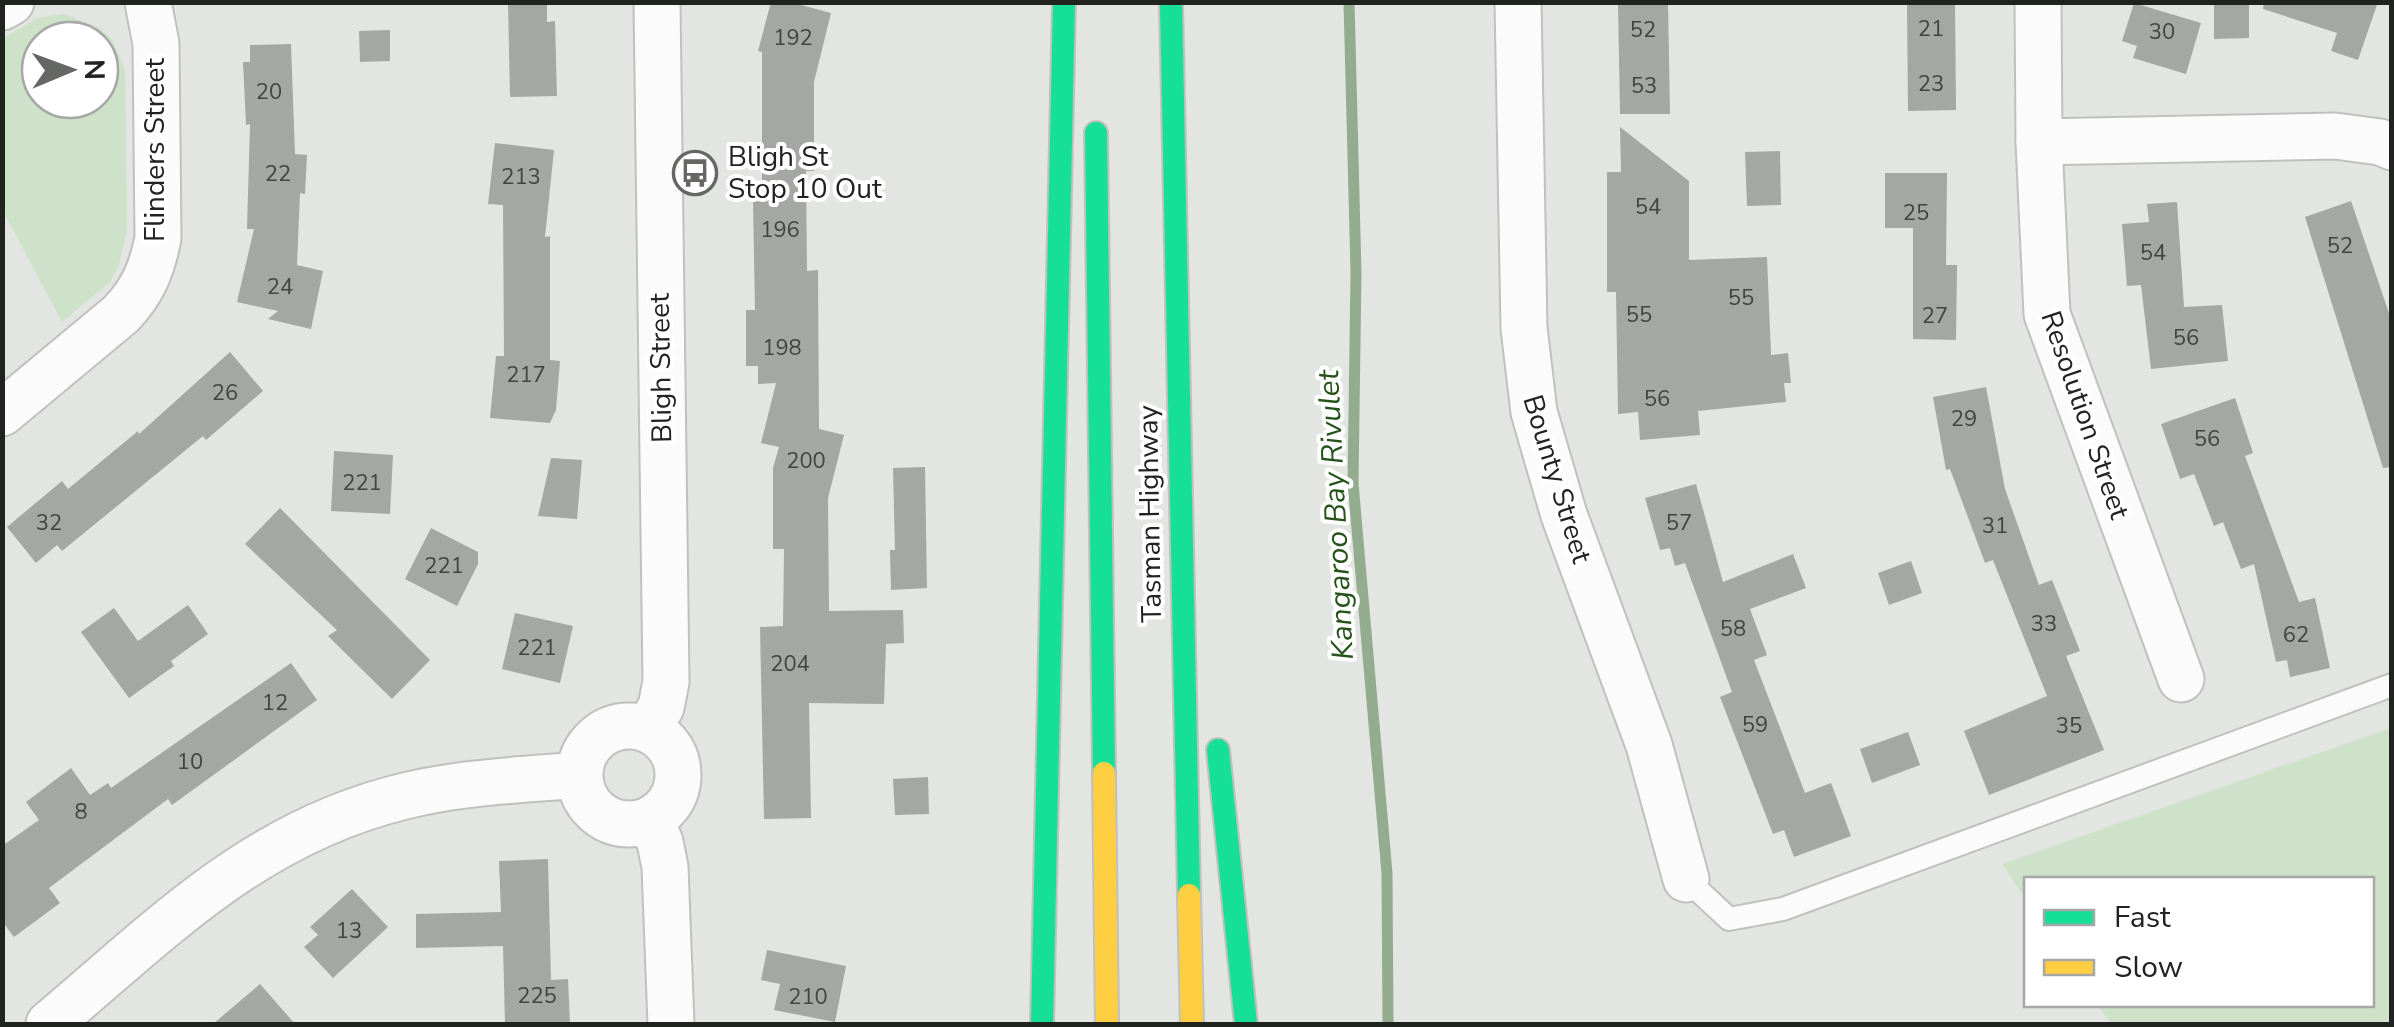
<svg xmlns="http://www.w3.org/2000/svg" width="2394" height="1027" font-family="'Nunito Sans',sans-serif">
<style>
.green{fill:#cee1c9;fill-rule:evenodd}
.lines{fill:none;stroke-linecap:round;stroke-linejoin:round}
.stream{stroke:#94ac8e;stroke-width:11}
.building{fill:#a5a7a4}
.lane-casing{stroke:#c0c1bf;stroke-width:26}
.street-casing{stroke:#c0c1bf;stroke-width:49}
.fast-casing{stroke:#c0c1bf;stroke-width:26}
.slow-casing{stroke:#c0c1bf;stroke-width:26}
.lane{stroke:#fbfbfb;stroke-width:22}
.street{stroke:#fbfbfb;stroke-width:45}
.fast{stroke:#16e098;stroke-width:22}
.slow{stroke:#ffcf43;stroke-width:22}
.labels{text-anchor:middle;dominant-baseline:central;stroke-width:8;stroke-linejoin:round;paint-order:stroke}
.number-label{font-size:22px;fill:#424442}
.street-label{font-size:28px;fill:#212321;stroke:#fff}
.poi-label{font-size:28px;fill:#212321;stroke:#fff;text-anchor:start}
.water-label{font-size:30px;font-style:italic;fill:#255319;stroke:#fff}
</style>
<rect width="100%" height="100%" fill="#e3e5e2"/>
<!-- green -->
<g class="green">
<path d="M64,14L98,27L112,39L125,70L127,230L119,265L110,282L62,322L3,211L2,39L37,18ZM40,40H100V100H40Z"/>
<polygon points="2391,728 2391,1024 2111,1024 2098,1005 2372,1004 2372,880 2026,880 2026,900 2002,864"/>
</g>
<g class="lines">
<!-- stream -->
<polyline class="stream" points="1349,2 1356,273 1353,483 1387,873 1388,1024"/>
</g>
<!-- building -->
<g class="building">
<polygon points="508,2 547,2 547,22 555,21 557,96 510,97"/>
<polygon points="771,2 790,2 831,13 814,82 814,171 806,171 807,271 818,270 819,429 844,435 828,498 829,611 903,610 904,643 886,644 884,704 809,703 811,818 764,819 760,627 783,626 784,549 773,549 773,468 779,447 761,443 776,383 758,384 758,366 746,366 746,310 755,310 753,201 762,201 762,52 758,51"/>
<polygon points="1618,2 1668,2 1670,114 1620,114"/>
<polygon points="1907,2 1955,2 1956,110 1908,111"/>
<polygon points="2214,2 2249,2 2249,38 2214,39"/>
<polygon points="2264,2 2378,2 2358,60 2331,51 2337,33 2263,9"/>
<polygon points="2134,3 2201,23 2186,74 2133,58 2137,46 2122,41"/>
<polygon points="390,30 390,61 360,62 359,31"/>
<polygon points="291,44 295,154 307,155 305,194 300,193 297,265 323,271 311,329 268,319 278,311 237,302 254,229 247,229 250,124 246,125 243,62 250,62 250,45"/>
<polygon points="1620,127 1689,181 1689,260 1767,257 1771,355 1788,353 1791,383 1784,383 1786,402 1698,411 1700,435 1640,440 1638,412 1618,414 1616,292 1607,292 1607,172 1621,172"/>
<polygon points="495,143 554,150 545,237 550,236 550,360 560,361 556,410 550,423 490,418 496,356 504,356 503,205 488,204"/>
<polygon points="1780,151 1781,205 1747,206 1745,152"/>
<polygon points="1885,173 1947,173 1946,265 1957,265 1956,340 1913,339 1913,228 1885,228"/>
<polygon points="2351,201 2392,322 2392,467 2383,468 2305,217"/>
<polygon points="2177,202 2184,307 2222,305 2228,361 2151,369 2141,285 2127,286 2122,224 2149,222 2147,204"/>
<polygon points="230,352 263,391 206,440 203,436 62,551 57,545 36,563 7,527 62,481 68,489 138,431 139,434"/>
<polygon points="1986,387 2005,489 2039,585 2052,580 2080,651 2066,656 2104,750 1989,795 1964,731 2047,696 1993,560 1985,563 1950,469 1946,470 1933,397"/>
<polygon points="2235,398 2253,453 2245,456 2299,602 2315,598 2330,668 2290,677 2287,660 2276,662 2254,564 2241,569 2223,522 2214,526 2194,474 2180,479 2161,424"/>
<polygon points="334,451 393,455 390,514 331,511"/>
<polygon points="551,458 582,460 577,519 538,516"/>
<polygon points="925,467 927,588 891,590 890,550 895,550 893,468"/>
<polygon points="1696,484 1723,582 1793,554 1806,588 1750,609 1767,655 1754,660 1805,793 1831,783 1851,836 1794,857 1784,830 1773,834 1720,697 1732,692 1685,563 1675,566 1670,548 1660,550 1645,498"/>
<polygon points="280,508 430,660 392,699 328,636 337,630 245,544"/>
<polygon points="431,528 478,552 478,564 457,606 405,579"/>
<polygon points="1911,561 1922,593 1889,605 1878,573"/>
<polygon points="188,605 208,634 171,661 174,666 129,698 81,632 114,608 138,641"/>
<polygon points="515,613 573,626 560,683 502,669"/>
<polygon points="291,663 317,700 172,805 168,799 49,888 60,903 14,937 2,921 2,846 39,820 26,802 71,768 90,795 108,783 111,788"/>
<polygon points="1908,732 1920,765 1872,783 1860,749"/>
<polygon points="928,777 929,814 895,815 893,779"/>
<polygon points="548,859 551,980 568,979 570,1024 505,1024 503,946 416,948 416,914 501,912 499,861"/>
<polygon points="352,889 388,927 333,978 304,947 318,935 310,927"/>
<polygon points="767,950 846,966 835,1022 774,1010 780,984 761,980"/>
<polygon points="260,984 295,1024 213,1024"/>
</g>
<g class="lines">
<defs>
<polyline id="lane" points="1686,879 1729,919 1783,909 2392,685"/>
<g id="street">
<polyline points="1518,2 1524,328 1534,412 1564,515 1649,745 1686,879"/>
<polyline points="2038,2 2039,142 2047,314 2181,679"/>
<polyline points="2,7 11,2"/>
<polyline points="2039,142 2335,136 2380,142 2392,147"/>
<path d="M2,413L121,314C143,291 152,269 158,238L156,44L148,2"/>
<circle cx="629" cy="775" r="49"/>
<polyline points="648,729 661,707 666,682 657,2"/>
<polyline points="650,821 660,842 665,867 671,1024"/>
<path d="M49,1024C163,928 255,832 405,796C462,782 521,780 579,775"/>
</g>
<g id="fast">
<polyline points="1171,2 1189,895"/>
<polyline points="1096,133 1104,773"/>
<polyline points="1218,750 1246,1024"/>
<polyline points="1042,1024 1064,2"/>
</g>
<g id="slow">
<polyline points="1104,773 1107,1024"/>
<polyline points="1189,895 1192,1024"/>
</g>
</defs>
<!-- lane casing -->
<use href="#lane" class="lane-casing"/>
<!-- street casing -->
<use href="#street" class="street-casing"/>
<!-- fast casing -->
<use href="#fast" class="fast-casing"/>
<!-- slow casing -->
<use href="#slow" class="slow-casing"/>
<!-- lane -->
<use href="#lane" class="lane"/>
<!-- street -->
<use href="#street" class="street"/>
<!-- fast -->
<use href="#fast" class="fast"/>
<!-- slow -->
<use href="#slow" class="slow"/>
</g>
<!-- icons -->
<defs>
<symbol id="bus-ring" viewBox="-11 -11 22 22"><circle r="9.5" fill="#fff" stroke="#656765" stroke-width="1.5"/><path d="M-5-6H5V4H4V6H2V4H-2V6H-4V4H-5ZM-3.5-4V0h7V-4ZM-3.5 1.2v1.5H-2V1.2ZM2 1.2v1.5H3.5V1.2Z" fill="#656765"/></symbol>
</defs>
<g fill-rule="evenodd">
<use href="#bus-ring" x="670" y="148" width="50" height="50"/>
</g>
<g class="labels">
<!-- number labels -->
<g class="number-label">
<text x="1931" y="29">21</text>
<text x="1643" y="30">52</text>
<text x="2162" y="32">30</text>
<text x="793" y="38">192</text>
<text x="1931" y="84">23</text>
<text x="1644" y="86">53</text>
<text x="269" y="92">20</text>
<text x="278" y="174">22</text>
<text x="521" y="177">213</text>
<text x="1648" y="207">54</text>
<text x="1916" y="213">25</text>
<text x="780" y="230">196</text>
<text x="2340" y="246">52</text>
<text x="2153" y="253">54</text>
<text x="280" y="287">24</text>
<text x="1741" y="298">55</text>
<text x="1639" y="315">55</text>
<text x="1935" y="316">27</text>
<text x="2186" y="338">56</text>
<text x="782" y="348">198</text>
<text x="526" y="375">217</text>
<text x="225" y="393">26</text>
<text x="1657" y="399">56</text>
<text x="1964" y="419">29</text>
<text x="2207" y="439">56</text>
<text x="806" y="461">200</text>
<text x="362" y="483">221</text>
<text x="49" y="523">32</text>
<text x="1679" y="523">57</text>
<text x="1995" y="526">31</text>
<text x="444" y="566">221</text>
<text x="2044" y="624">33</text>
<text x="1733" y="629">58</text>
<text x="2296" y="635">62</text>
<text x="537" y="648">221</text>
<text x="790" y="664">204</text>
<text x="275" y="703">12</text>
<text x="1755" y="725">59</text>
<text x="2069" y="726">35</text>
<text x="190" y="762">10</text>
<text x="81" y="812">8</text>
<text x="349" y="931">13</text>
<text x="537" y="996">225</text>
<text x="808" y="997">210</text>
</g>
<!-- street labels -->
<g class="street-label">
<text transform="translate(155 150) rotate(-90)">Flinders Street</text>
<text transform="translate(661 368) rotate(-91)">Bligh Street</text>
<text transform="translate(2085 415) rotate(71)">Resolution Street</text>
<text transform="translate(1557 479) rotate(73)">Bounty Street</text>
<text transform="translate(1150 514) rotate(-91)">Tasman Highway</text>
</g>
<!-- poi labels -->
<g class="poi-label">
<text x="728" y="157">Bligh St<tspan x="728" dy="32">Stop 10 Out</tspan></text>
</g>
<!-- water labels -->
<g class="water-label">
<text transform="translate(1336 515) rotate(-93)">Kangaroo Bay Rivulet</text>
</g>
</g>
<!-- border -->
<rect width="2394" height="1027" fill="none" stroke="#212321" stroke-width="10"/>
<!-- legend -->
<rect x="2024" y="877" width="350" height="130" fill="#ffffff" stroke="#a6a7a6" stroke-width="2.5"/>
<rect x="2044" y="910" width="50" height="15" fill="#16e098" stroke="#a6a7a6" stroke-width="2.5"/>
<text x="2114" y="927" font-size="30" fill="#212321">Fast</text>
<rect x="2044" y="960" width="50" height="15" fill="#ffcf43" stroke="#a6a7a6" stroke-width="2.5"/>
<text x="2114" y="977" font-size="30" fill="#212321">Slow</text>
<!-- north arrow -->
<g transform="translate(70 70) rotate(89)"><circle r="48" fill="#ffffff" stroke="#a6a7a6" stroke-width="2.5"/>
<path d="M0-8L18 38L0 25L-18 38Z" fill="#656765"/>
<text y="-15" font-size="28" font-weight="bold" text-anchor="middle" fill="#212321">N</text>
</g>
</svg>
